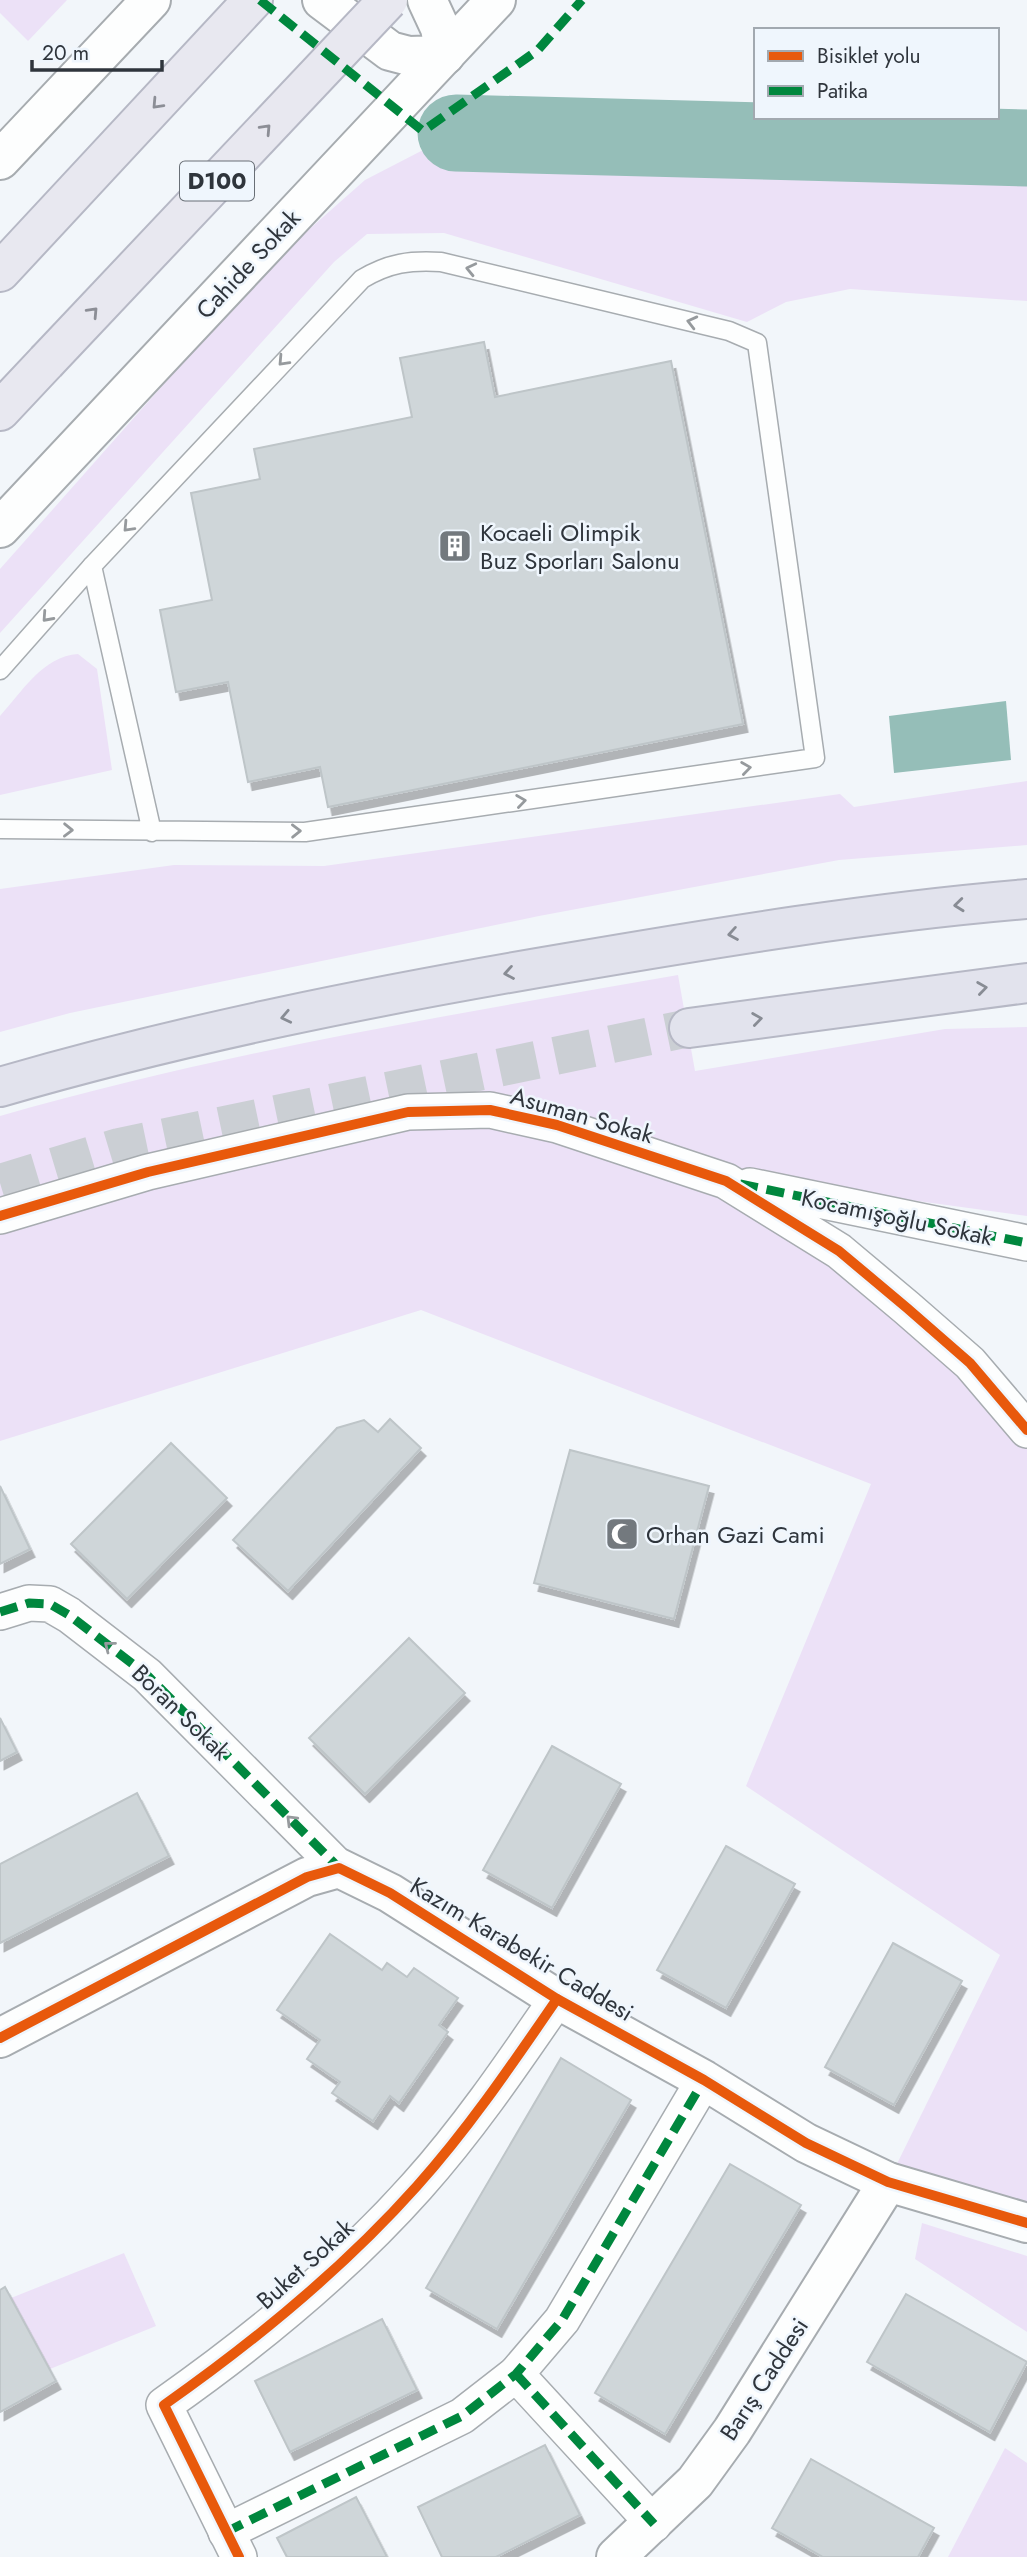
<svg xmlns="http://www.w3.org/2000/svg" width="1027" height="2557" font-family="Jost,sans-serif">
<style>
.green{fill:#ece1f7}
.water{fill:#95beb8}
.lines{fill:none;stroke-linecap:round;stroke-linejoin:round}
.river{stroke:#95beb8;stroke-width:77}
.building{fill:#cfd6d9;stroke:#bec5c8;stroke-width:2;filter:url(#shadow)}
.motorway-tunnel{stroke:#cbcfd4;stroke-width:38;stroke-dasharray:38 19;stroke-linecap:butt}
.service-casing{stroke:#a7acb0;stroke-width:21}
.minor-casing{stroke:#a7acb0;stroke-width:38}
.tertiary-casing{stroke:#a7acb0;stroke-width:42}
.secondary-casing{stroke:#a7acb0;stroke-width:42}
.trunk-casing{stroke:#b6b8c5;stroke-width:42}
.motorway-casing{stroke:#b6b8c5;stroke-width:42}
.service{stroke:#fdfefe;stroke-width:18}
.minor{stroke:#fdfefe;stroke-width:35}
.tertiary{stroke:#fdfefe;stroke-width:38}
.secondary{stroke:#fdfefe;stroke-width:38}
.trunk{stroke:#e8e8f0;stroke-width:38}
.motorway{stroke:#e2e3ed;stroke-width:38}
.trunk-bridge-casing{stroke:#b6b8c5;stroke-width:42;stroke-linecap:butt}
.trunk-bridge{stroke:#e8e8f0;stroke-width:38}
.quiet{stroke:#00873e;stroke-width:9;stroke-dasharray:18 9;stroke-linecap:butt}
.cycleway-casing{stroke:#eff6fd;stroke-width:15}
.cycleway{stroke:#e8590c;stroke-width:10}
.oneway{stroke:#8c8e96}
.oneway2{stroke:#969a9d}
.oneway3{stroke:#888c94}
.labels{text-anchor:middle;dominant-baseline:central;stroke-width:5;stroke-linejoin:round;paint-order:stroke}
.shield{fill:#eff6fd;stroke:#696f76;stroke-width:2}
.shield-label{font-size:23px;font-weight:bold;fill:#2f353c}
.street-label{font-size:24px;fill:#2f353c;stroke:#eff6fd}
.poi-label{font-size:24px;fill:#2f353c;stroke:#eff6fd;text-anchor:start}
</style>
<defs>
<filter id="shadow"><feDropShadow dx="4.5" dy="8" stdDeviation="0" flood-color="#0004"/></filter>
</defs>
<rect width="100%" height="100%" fill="#f2f6fa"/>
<!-- green -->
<g class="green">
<polygon points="0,0 67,0 28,41 0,13"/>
<polygon points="456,133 1027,154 1027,301 850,289 786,302 747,322 444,233 367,234 334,262 0,633 0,569 271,263 365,180"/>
<path d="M78,654L97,669L112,770L0,795V716C22,692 43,656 78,654Z"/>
<polygon points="1027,781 1027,845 839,860 539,916 70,1013 0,1032 0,889 174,865 324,866 840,794 854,807"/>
<path d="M678,975L695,1071L945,1029L1027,1027V1216L808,1186L728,1181L839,1251L1027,1430V2223L888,2182L1000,1955L746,1786L871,1484L421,1310L0,1441V1116C222,1052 451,1015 678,975Z"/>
<polygon points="922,2223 1027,2256 1027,2332 915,2259"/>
<polygon points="124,2253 156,2326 50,2369 11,2298"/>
<polygon points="1005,2448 1027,2463 1027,2557 948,2557"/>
</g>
<!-- water -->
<polygon class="water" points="1006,701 1011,760 894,773 889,716"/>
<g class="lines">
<!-- river -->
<polyline class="river" points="456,133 1027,148"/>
</g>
<!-- building -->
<g class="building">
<polygon points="484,342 495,397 671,361 743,724 328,807 320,767 248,782 228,682 176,692 160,610 212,600 191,493 260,479 254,449 412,417 400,358"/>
<polygon points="390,1419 421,1448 288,1591 233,1540 337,1428 364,1420 378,1432"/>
<polygon points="171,1443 227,1498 127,1599 71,1544"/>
<polygon points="570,1450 709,1486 674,1619 534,1583"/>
<polygon points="0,1486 30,1549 0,1564"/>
<polygon points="409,1638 465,1693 365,1794 309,1738"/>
<polygon points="0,1718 17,1752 0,1761"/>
<polygon points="552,1746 621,1784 552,1908 483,1870"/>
<polygon points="137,1793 169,1856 0,1943 0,1864"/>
<polygon points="726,1846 795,1884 726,2008 657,1970"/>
<polygon points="330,1934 382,1970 387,1963 407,1977 414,1968 458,1998 439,2025 448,2032 399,2103 390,2096 373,2121 332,2093 340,2082 307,2059 320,2040 277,2010"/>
<polygon points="893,1943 962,1981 894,2105 825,2067"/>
<polygon points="561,2058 631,2100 497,2329 426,2288"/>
<polygon points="730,2164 801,2205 665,2434 595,2393"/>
<polygon points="5,2287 56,2381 0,2412 0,2290"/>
<polygon points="906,2294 1027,2362 990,2432 867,2362"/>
<polygon points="382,2319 417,2390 290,2452 255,2381"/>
<polygon points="545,2445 580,2515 496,2557 442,2557 418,2507"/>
<polygon points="811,2459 934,2528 918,2557 823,2557 772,2528"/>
<polygon points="356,2497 387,2557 287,2557 277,2538"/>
</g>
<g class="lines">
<!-- motorway-tunnel -->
<polyline class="motorway-tunnel" points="0,1183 119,1147 689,1028"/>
<defs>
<g id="service">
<polyline points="0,670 92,566"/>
<path d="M0,829L305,832L815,758L757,343L729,331L441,262C410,260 389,263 362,279L92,566L152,832"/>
</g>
<g id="minor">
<polyline points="750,1186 1027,1243"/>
<polyline points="0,1216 148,1172 408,1112 490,1110 557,1125 726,1181 839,1251 907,1308 970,1363 1027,1430"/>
<polyline points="0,1612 29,1603 50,1604 69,1615 147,1675 339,1868"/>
<polyline points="516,2374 654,2524"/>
<polyline points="226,2532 462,2416 516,2374 562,2320 704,2080"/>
<path d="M239,2557L164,2405C255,2341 343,2269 417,2186C469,2128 513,2063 557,1999"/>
</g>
<g id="tertiary">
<polyline points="0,2038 307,1877 339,1868 390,1893 557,1999 704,2080 806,2143 888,2182 1027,2223"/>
<polyline points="616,2557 695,2482 732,2431 888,2182"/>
</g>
<g id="secondary">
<polyline points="322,0 390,51 409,56 445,55 440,28 427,0"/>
<polyline points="0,160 151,0"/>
<polyline points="0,528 496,0"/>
</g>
<g id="trunk">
<polyline points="0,272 253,0"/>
<polyline points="0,411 46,362"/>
</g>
<g id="motorway">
<polyline points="689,1028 1027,983"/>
<path d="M0,1087C186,1033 377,995 567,963C720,937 872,912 1027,899"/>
</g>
</defs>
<!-- service casing -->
<use href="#service" class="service-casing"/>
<!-- minor casing -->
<use href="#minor" class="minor-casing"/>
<!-- tertiary casing -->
<use href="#tertiary" class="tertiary-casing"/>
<!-- secondary casing -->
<use href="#secondary" class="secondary-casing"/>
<!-- trunk casing -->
<use href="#trunk" class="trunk-casing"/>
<!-- motorway casing -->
<use href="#motorway" class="motorway-casing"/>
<!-- service -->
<use href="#service" class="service"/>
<!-- minor -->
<use href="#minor" class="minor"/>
<!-- tertiary -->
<use href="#tertiary" class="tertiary"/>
<!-- secondary -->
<use href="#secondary" class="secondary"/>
<!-- trunk -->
<use href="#trunk" class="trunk"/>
<!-- motorway -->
<use href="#motorway" class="motorway"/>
<defs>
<polyline id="trunk-bridge" points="46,362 388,0"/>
</defs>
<!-- trunk-bridge casing -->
<use href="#trunk-bridge" class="trunk-bridge-casing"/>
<!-- trunk-bridge -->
<use href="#trunk-bridge" class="trunk-bridge"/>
<!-- quiet -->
<g class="quiet">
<polyline points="260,0 423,131 538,50 582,0"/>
<polyline points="740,1184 1027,1243"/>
<polyline points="0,1612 29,1603 50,1604 69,1615 147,1675 339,1868"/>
<polyline points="516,2374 654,2524"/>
<polyline points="226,2532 462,2416 516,2374 562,2320 704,2080"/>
</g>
<defs>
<g id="cycleway">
<polyline points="0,1216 148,1172 408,1112 490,1110 557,1125 726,1181 839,1251 907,1308 970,1363 1027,1430"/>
<polyline points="0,2038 307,1877 339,1868 390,1893 557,1999 704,2080 806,2143 888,2182 1027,2223"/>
<path d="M239,2557L164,2405C255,2341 343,2269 417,2186C469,2128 513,2063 557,1999"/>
</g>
</defs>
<!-- cycleway casing -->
<use href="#cycleway" class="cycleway-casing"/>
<!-- cycleway -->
<use href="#cycleway" class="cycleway"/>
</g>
<!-- one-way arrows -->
<defs><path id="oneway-chevron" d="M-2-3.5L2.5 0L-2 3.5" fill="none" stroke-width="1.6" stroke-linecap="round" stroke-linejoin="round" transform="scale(1.75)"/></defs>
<g class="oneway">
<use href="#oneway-chevron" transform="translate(157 104) rotate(133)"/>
<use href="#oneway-chevron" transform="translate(266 129) rotate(-47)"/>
<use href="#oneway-chevron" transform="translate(93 312) rotate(-47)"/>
</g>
<g class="oneway2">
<use href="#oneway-chevron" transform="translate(471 269) rotate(-167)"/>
<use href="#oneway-chevron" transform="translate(692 322) rotate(-166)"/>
<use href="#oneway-chevron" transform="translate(283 361) rotate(133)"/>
<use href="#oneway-chevron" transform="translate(128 527) rotate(133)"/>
<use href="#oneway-chevron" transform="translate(47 617) rotate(132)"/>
<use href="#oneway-chevron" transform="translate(746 768) rotate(-8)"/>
<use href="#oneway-chevron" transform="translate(521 801) rotate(-8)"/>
<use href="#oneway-chevron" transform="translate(68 830) rotate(1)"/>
<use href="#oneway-chevron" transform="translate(296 831) rotate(-1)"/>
<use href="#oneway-chevron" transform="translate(109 1646) rotate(-142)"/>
<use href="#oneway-chevron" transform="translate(291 1820) rotate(-135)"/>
</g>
<g class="oneway3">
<use href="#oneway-chevron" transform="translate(959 905) rotate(174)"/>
<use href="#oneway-chevron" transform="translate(733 934) rotate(170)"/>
<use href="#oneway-chevron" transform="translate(509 973) rotate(170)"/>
<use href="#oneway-chevron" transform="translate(982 988) rotate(-8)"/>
<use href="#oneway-chevron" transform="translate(286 1017) rotate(168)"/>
<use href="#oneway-chevron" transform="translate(757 1019) rotate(-8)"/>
</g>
<!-- icons -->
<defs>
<symbol id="building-square" viewBox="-11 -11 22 22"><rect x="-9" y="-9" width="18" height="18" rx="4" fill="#73797e" stroke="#eff6fd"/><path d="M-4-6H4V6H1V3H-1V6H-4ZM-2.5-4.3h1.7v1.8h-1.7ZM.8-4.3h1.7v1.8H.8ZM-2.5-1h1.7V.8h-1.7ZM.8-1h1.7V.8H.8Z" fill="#fff"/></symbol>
<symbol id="mosque-square" viewBox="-11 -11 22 22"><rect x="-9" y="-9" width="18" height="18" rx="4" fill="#73797e" stroke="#eff6fd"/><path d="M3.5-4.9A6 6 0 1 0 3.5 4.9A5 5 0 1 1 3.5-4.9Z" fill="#fff"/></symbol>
</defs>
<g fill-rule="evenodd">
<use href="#building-square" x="436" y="527" width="38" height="38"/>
<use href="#mosque-square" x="603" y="1515" width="38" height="38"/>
</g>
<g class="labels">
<!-- shield labels -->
<rect class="shield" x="180" y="161.5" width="74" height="39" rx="5"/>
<g class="shield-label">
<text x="217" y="181">D100</text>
</g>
<!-- street labels -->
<g class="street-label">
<text transform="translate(248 264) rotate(-47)">Cahide Sokak</text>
<text transform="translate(582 1115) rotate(16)">Asuman Sokak</text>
<text transform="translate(897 1217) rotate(12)">Kocamışoğlu Sokak</text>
<text transform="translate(181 1712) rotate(44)">Boran Sokak</text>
<text transform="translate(522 1949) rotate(31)">Kazım Karabekir Caddesi</text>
<text transform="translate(305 2264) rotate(-42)">Buket Sokak</text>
<text transform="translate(764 2379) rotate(-57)">Barış Caddesi</text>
</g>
<!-- poi labels -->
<g class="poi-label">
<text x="480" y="532">Kocaeli Olimpik<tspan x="480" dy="28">Buz Sporları Salonu</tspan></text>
<text x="646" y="1534">Orhan Gazi Cami</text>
</g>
</g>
<!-- legend -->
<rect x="754" y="28" width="245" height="91" fill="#eff6fd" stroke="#a2a9b0" stroke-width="2"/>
<rect x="768" y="51" width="35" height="10" fill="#e8590c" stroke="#a2a9b0" stroke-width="2"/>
<text x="817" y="63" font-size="21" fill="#2f353c">Bisiklet yolu</text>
<rect x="768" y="86" width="35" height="10" fill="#00873e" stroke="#a2a9b0" stroke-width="2"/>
<text x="817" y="98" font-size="21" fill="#2f353c">Patika</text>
<!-- scale -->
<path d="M32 60v10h130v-10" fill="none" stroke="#2f353c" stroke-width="3.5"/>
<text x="42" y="60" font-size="21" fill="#2f353c" stroke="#eff6fd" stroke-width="5" paint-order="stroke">20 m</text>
</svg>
